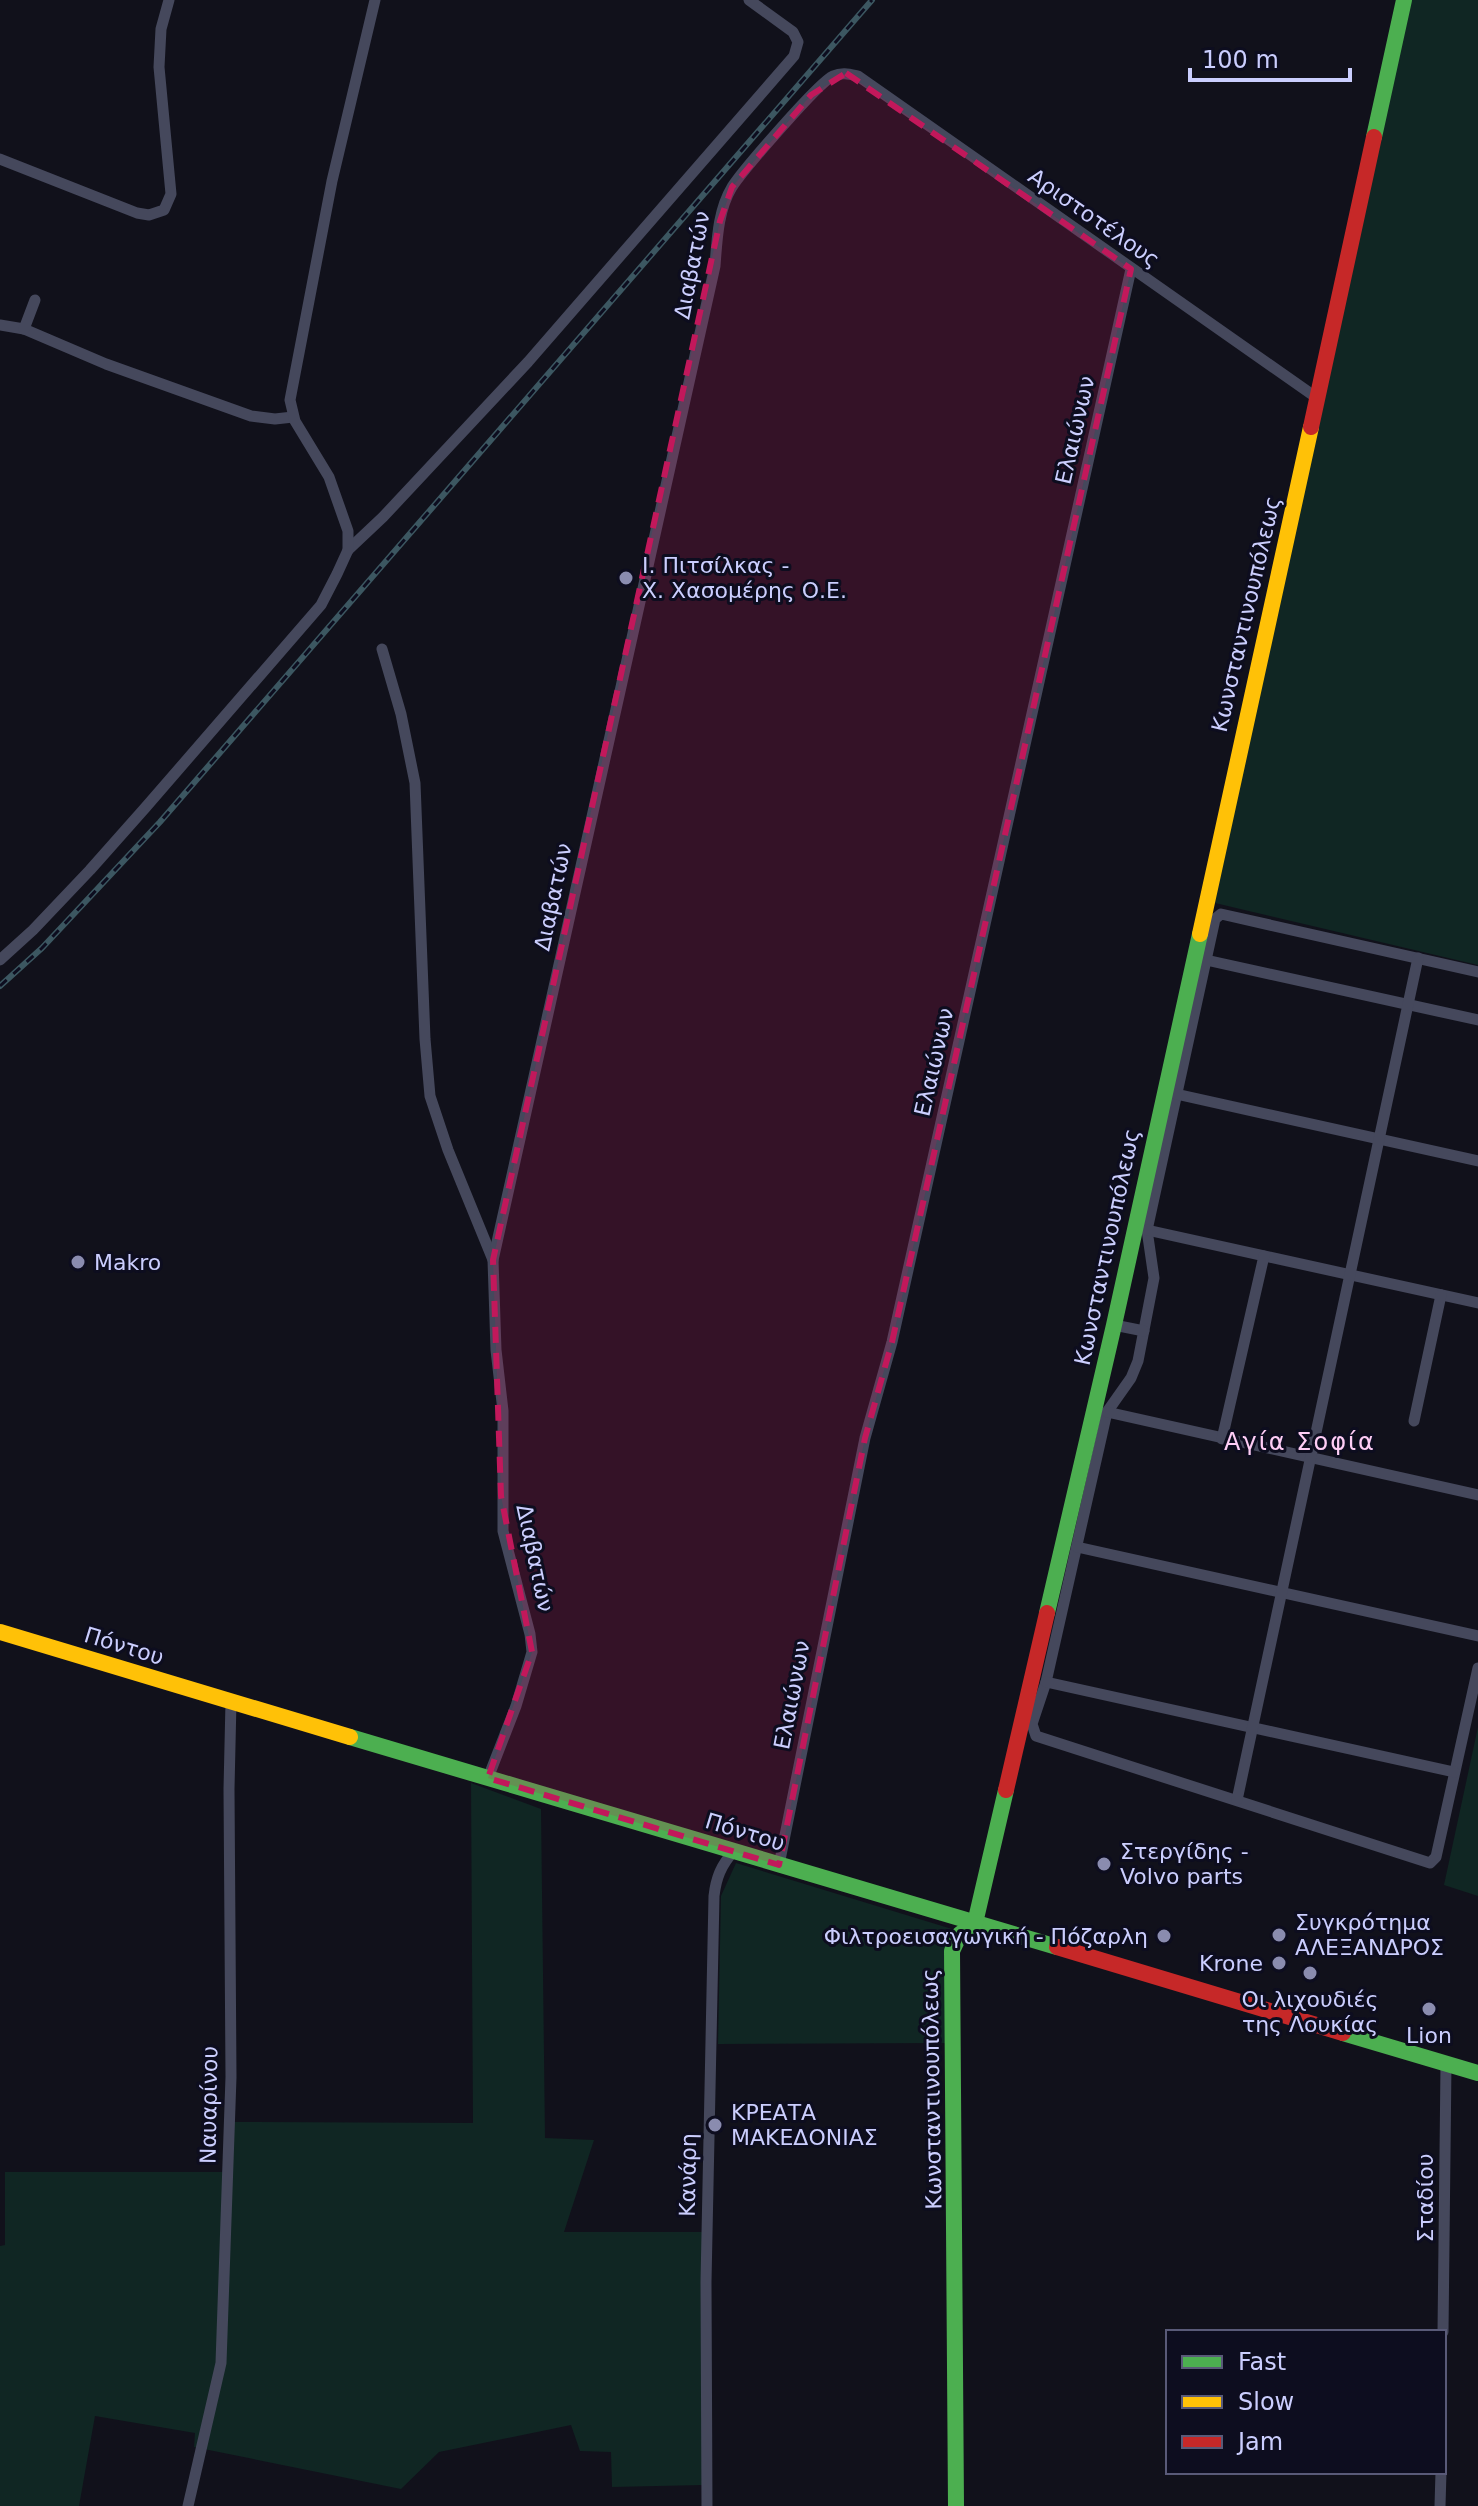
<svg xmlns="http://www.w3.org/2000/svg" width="1478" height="2506" font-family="'DejaVu Sans',sans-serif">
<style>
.green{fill:#102623}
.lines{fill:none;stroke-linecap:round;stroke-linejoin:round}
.street{stroke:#45485c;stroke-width:11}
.fast{stroke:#4caf50;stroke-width:16}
.slow{stroke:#ffc107;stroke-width:16}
.jam{stroke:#c62828;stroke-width:16}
.rail-casing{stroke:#3c5761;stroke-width:6}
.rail{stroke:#0d0d1f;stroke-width:3;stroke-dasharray:9;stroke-linecap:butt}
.marked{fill:#c2185b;fill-opacity:0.2;stroke:#c2185b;stroke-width:6;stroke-dasharray:16 10;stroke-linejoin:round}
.poi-dot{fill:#8a8caf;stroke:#0d0d1f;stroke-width:3}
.labels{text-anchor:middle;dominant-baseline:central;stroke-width:6;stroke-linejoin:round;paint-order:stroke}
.street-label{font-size:22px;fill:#cbcefe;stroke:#0d0d1f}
.poi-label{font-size:22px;fill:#cbcefe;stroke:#0d0d1f;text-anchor:start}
.neighbourhood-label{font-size:24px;letter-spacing:2px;fill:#fecdf5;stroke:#0d0d1f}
</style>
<rect width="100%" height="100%" fill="#11111b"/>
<!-- green -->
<g class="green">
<polygon points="1407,0 1478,0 1478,965 1215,903"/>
<polygon points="1478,1727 1478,1896 1444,1885"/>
<polygon points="471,1783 541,1809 545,2138 594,2140 564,2232 703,2232 703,2485 612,2487 611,2452 580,2451 571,2425 439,2452 401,2489 194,2447 195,2433 95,2416 79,2506 0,2506 0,2246 5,2245 5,2172 230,2172 233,2122 473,2123"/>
<polygon points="736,1863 952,1929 946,1955 946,2043 718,2044 721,1896"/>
</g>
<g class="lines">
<!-- street -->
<g class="street">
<polyline points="0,159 137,213 149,215 164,210 171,194 159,67 161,29 169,0"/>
<polyline points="0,325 24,329 106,364 251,416 275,419 293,417"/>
<polyline points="24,329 35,300"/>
<polyline points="348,550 383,517 528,362 794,56 798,42 793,32 749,0"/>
<polyline points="382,649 401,714 415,783 425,1039 430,1096 448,1150 493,1260"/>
<polyline points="0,960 33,930 90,870 145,808 321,605 337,574 348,550 348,531 329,477 295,421 290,400 332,181 375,0"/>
<polyline points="1206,960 1478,1020"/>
<polyline points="1478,972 1221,914 1215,919 1147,1230 1154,1278 1138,1361 1131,1378 1107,1412 1046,1682 1032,1724 1036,1736 1430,1863 1436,1857 1478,1668"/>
<polyline points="1176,1094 1478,1161"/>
<polyline points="1147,1230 1478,1303"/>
<polyline points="1114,1325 1144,1331"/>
<polyline points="1107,1412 1478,1495"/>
<polyline points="1414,1421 1441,1295"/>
<polyline points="1222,1439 1264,1256"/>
<polyline points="1077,1547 1478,1636"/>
<polyline points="1046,1682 1454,1772"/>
<path d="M488,1778L516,1706L532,1652L530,1634L503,1531V1411L496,1350L493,1260L715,266C717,240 718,210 732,187C743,170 819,82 833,76C842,72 849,74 858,76L1317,398"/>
<polyline points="1237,1800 1418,958"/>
<polyline points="779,1865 865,1438 892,1342 1131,269"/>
<polyline points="1443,2332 1446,2064"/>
<polyline points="188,2506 221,2363 231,2077 229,1789 231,1701"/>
<path d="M707,2506L706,2282L714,1896C716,1878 721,1865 734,1851"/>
<polyline points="1440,2506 1441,2472"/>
</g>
<!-- fast -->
<g class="fast">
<polyline points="1374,137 1404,0"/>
<polyline points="1047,1613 1114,1325 1200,934"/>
<polyline points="350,1737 1057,1947"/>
<polyline points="1343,2033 1478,2073"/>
<polyline points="956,2506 952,1951 960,1934 975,1923 1006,1790"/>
</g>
<!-- slow -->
<g class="slow">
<polyline points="1200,934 1311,427"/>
<polyline points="0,1632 350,1737"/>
</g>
<!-- jam -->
<g class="jam">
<polyline points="1311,427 1374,137"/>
<polyline points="1006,1790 1047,1613"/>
<polyline points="1057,1947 1343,2033"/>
</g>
<defs>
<polyline id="rail" points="0,986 42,948 160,822 872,0"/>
</defs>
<!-- rail casing -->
<use href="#rail" class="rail-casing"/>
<!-- rail -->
<use href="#rail" class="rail"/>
</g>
<!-- marked area -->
<path class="marked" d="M846,73L1131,269L892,1342L865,1438L779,1865L488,1778L532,1652L501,1496L493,1260L720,221L732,187L811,95Z"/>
<!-- markers -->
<g class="poi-dot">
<circle cx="626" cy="578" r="8"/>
<circle cx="78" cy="1262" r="8"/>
<circle cx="1104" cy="1864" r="8"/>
<circle cx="1279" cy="1935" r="8"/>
<circle cx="1164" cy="1936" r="8"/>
<circle cx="1279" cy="1963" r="8"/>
<circle cx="1310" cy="1973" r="8"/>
<circle cx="1429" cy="2009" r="8"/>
<circle cx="715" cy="2125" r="8"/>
</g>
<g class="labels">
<!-- street labels -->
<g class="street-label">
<text transform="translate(1094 218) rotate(35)">Αριστοτέλους</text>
<text transform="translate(692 265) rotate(-79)">Διαβατών</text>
<text transform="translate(1075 430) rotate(-77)">Ελαιώνων</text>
<text transform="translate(1246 614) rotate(-77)">Κωνσταντινουπόλεως</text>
<text transform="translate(553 897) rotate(-78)">Διαβατών</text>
<text transform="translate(934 1062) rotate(-77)">Ελαιώνων</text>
<text transform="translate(1107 1247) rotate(-78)">Κωνσταντινουπόλεως</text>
<text transform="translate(535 1558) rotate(78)">Διαβατών</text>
<text transform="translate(124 1646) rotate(17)">Πόντου</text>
<text transform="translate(792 1695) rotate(-79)">Ελαιώνων</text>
<text transform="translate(745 1832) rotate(17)">Πόντου</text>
<text transform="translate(932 2089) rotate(-91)">Κωνσταντινουπόλεως</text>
<text transform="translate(209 2105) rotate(-89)">Ναυαρίνου</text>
<text transform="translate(688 2175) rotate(-89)">Κανάρη</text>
<text transform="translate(1425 2198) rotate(-90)">Σταδίου</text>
</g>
<!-- poi labels -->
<g class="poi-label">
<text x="642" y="565">Ι. Πιτσίλκας -<tspan x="642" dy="25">Χ. Χασομέρης Ο.Ε.</tspan></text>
<text x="94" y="1262">Makro</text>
<text x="1120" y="1851">Στεργίδης -<tspan x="1120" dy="25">Volvo parts</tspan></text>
<text x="1295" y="1922">Συγκρότημα<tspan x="1295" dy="25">ΑΛΕΞΑΝΔΡΟΣ</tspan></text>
<text x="1148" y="1936" text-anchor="end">Φιλτροεισαγωγική - Πόζαρλη</text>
<text x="1263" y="1963" text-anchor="end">Krone</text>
<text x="1310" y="1999" text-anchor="middle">Οι λιχουδιές<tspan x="1310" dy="25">της Λουκίας</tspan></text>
<text x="1429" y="2035" text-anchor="middle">Lion</text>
<text x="731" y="2112">ΚΡΕΑΤΑ<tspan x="731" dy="25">ΜΑΚΕΔΟΝΙΑΣ</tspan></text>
</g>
<!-- neighbourhood labels -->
<g class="neighbourhood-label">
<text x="1300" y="1442">Αγία Σοφία</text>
</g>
</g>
<!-- legend -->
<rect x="1166" y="2330" width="280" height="144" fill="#0d0d1f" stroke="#595a78" stroke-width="2"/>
<rect x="1182" y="2356" width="40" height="12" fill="#4caf50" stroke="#595a78" stroke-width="2"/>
<text x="1238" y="2370" font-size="24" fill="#cbcefe">Fast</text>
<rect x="1182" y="2396" width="40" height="12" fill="#ffc107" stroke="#595a78" stroke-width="2"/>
<text x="1238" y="2410" font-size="24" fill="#cbcefe">Slow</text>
<rect x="1182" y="2436" width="40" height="12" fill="#c62828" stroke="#595a78" stroke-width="2"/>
<text x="1238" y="2450" font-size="24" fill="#cbcefe">Jam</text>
<!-- scale -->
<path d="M1190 68v12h160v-12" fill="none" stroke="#cbcefe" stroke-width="4"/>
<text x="1202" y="68" font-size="24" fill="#cbcefe" stroke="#0d0d1f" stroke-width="6" paint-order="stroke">100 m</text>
</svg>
